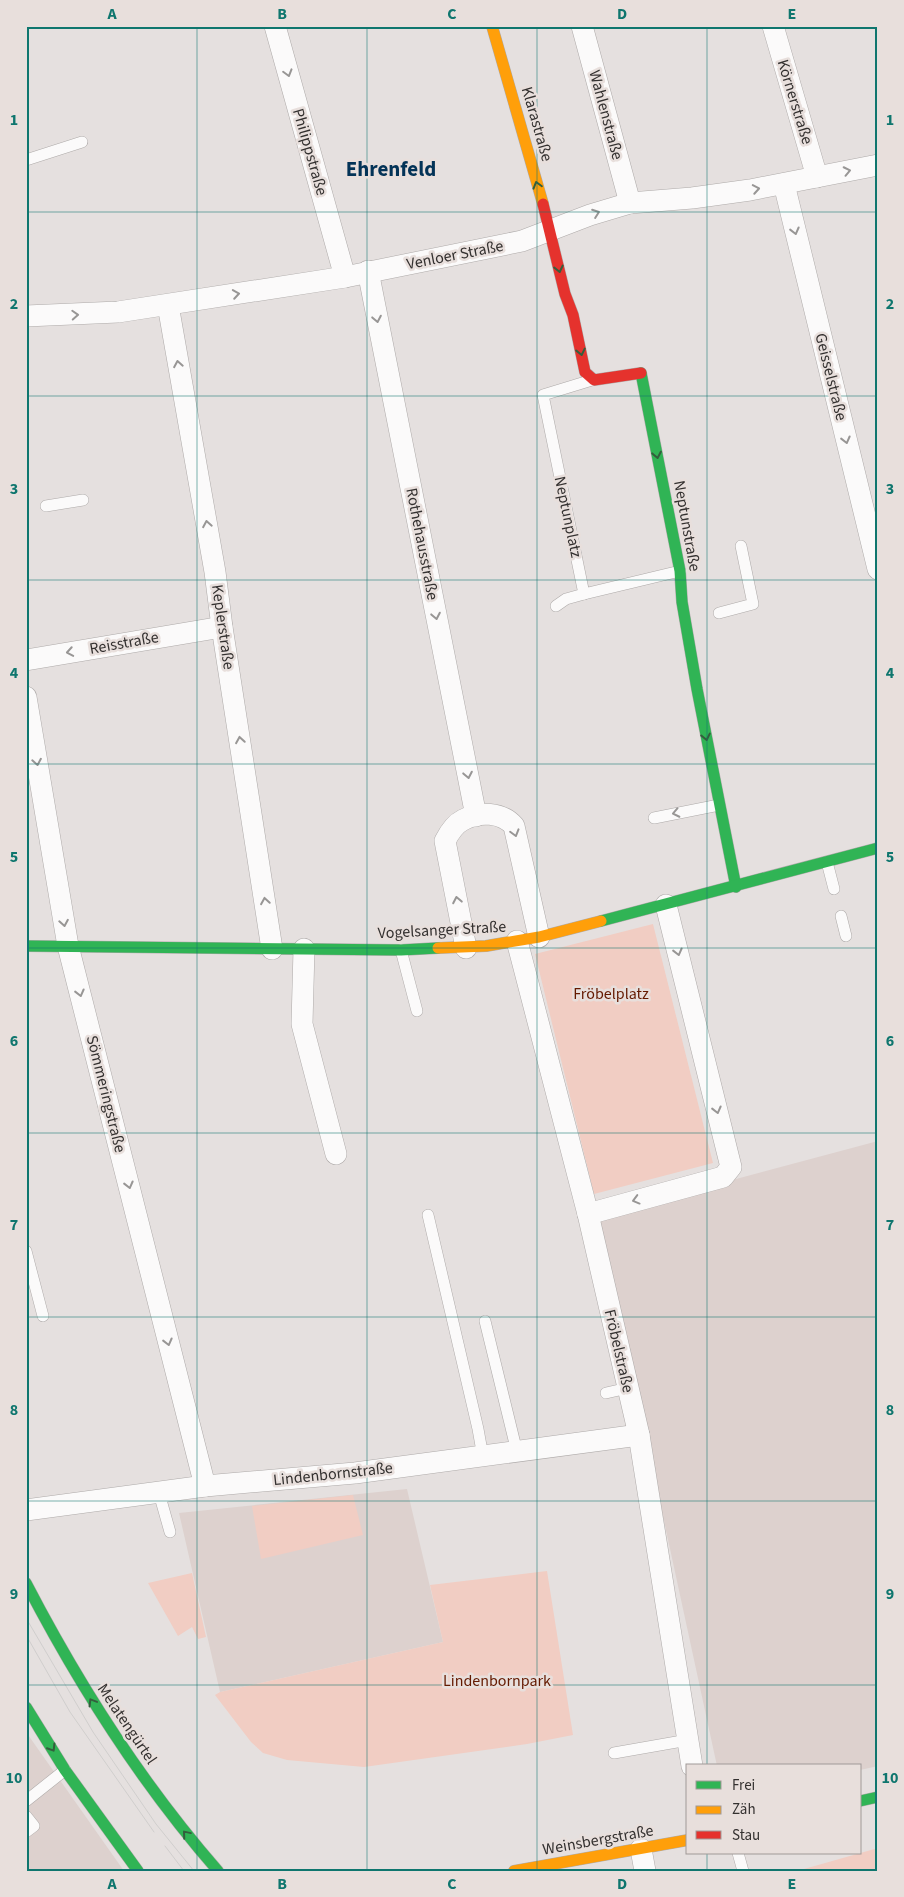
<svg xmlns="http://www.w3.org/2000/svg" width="904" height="1897" font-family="'Source Sans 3',sans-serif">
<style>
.built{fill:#ddd1ce}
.green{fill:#f1cdc3}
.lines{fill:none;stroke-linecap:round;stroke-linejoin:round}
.lane-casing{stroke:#aeaaa9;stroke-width:12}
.street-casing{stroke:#aeaaa9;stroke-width:22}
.fast-casing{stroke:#aeaaa9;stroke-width:12}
.slow-casing{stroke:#aeaaa9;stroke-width:12}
.jam-casing{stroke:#aeaaa9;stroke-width:12}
.lane{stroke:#fbfafa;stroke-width:11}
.street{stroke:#fbfafa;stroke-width:21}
.fast{stroke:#30b455;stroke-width:11}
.slow{stroke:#ff9f0a;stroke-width:11}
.jam{stroke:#e5322d;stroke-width:11}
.tram{stroke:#d0cecd;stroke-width:1}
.oneway{stroke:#989695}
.oneway2{stroke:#335f3d}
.grid{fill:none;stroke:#0f766e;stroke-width:1;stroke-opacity:0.55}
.labels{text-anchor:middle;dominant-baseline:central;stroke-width:5;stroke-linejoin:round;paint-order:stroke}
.street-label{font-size:16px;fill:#343130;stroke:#e8dfdc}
.park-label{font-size:16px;fill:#641a00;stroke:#e8dfdc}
.district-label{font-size:21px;font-weight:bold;fill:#033357;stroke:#e8dfdc}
.neatline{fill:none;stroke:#0f766e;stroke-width:2}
.grid-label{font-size:16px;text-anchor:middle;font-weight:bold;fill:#0f766e}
</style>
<rect width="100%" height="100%" fill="#e5e0df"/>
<!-- built -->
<g class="built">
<polygon points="878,1141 878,1766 860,1770 860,1766 717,1766 598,1216"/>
<polygon points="407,1489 443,1642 220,1692 179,1513"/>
<polygon points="26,1732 124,1871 26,1871"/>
</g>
<!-- green -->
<g class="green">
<polygon points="653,924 713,1163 594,1194 535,954"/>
<polygon points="353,1495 363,1535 261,1559 252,1506"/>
<polygon points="547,1571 573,1735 527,1744 364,1767 287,1760 263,1753 251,1742 215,1695 220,1692 443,1642 430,1585"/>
<polygon points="192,1573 206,1637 198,1639 192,1627 178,1636 148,1583"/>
<polygon points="878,1848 878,1871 797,1871"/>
</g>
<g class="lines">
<defs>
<g id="lane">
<polyline points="26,160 82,142"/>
<polyline points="592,380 543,395 584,594 680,571"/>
<polyline points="46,506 83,500"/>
<polyline points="556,606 566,599 584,594"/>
<polyline points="719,613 753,604 741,546"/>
<polyline points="654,818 719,805"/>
<polyline points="827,862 834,889"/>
<polyline points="841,916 846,936"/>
<polyline points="401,950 417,1011"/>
<polyline points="428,1215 478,1429 483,1457"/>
<polyline points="26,1251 43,1316"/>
<polyline points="485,1321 517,1452"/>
<polyline points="606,1393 628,1388"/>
<polyline points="159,1493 170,1532"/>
<polyline points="614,1753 688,1740"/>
<polyline points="26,1801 65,1770"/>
<polyline points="26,1816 34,1826 26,1832"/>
<polyline points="738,1853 743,1871"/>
</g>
<g id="street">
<polyline points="275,26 345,277"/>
<polyline points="582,26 630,203"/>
<polyline points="773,26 817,177"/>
<polyline points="784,184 878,569"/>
<polyline points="368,271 476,816"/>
<polyline points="168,305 215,572 222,627 272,949"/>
<polyline points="26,316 118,312 345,277 522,241 590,215 630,203 692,198 750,190 878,165"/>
<polyline points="26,660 222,627"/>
<polyline points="26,697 68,946 205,1486"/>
<polyline points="517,941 588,1214 639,1435 692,1766"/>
<path d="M466,948L445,841C449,833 455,824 463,820C479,811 502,812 514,826L539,937"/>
<polyline points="304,949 302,1024 336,1154"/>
<polyline points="588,1214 723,1177 731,1167 666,905"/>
<polyline points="26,1510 205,1486 355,1473 639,1435"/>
<polyline points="641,1849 645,1871"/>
</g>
<g id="fast">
<polyline points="641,373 680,571 682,602 697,689 736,887"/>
<polyline points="601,921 878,848"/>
<polyline points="26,946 401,950 438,948"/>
<path d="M26,1583C80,1687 141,1783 218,1871"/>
<polyline points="26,1707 65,1770 138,1871"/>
<polyline points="860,1801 878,1797"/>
</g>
<g id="slow">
<polyline points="492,26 543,204"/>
<polyline points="438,948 486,946 539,937 601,921"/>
<polyline points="514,1871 688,1840"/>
</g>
<polyline id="jam" points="543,204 565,294 573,315 585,372 594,380 641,373"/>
</defs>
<!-- lane casing -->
<use href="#lane" class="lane-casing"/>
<!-- street casing -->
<use href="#street" class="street-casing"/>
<!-- fast casing -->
<use href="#fast" class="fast-casing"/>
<!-- slow casing -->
<use href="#slow" class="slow-casing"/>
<!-- jam casing -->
<use href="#jam" class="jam-casing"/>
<!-- lane -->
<use href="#lane" class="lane"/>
<!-- street -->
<use href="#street" class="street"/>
<!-- fast -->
<use href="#fast" class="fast"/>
<!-- slow -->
<use href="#slow" class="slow"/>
<!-- jam -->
<use href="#jam" class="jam"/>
<!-- tram -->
<g class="tram">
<polyline points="26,1618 93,1732 156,1824 194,1871"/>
<polyline points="26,1635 70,1712 154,1832"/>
<polyline points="165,1846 184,1871"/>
</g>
</g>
<!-- one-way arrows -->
<defs><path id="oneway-chevron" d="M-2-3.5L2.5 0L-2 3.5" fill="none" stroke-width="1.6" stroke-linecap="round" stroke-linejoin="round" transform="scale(1.25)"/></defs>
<g class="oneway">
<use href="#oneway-chevron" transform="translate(288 73) rotate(74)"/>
<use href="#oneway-chevron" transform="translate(847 171) rotate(-12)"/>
<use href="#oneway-chevron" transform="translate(756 189) rotate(-10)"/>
<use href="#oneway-chevron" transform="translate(596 213) rotate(-20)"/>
<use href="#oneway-chevron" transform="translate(795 231) rotate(76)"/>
<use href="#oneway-chevron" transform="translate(236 294) rotate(-9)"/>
<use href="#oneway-chevron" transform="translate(75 315) rotate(-3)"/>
<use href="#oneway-chevron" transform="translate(377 319) rotate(79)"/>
<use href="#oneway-chevron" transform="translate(178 364) rotate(-100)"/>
<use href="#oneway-chevron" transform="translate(846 440) rotate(76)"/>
<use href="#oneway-chevron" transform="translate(207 524) rotate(-100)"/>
<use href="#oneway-chevron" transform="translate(436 616) rotate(79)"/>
<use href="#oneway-chevron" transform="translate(70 652) rotate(170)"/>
<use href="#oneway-chevron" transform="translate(240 740) rotate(-99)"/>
<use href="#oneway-chevron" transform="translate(37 762) rotate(80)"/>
<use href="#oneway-chevron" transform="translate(468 775) rotate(79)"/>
<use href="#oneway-chevron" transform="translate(676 813) rotate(168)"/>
<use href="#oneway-chevron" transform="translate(515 833) rotate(74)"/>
<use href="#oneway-chevron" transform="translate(457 900) rotate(-101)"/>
<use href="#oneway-chevron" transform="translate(265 901) rotate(-99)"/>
<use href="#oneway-chevron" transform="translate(64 923) rotate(80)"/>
<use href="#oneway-chevron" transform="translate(678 952) rotate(76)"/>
<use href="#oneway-chevron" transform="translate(80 993) rotate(76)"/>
<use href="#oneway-chevron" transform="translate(717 1110) rotate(76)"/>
<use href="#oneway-chevron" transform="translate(129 1185) rotate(76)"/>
<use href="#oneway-chevron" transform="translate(636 1200) rotate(165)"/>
<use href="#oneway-chevron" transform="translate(168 1342) rotate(76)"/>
</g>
<g class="oneway2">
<use href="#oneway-chevron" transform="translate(537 185) rotate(-106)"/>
<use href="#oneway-chevron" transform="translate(559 269) rotate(77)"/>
<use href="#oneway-chevron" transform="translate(581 352) rotate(78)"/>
<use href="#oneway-chevron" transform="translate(657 455) rotate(79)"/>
<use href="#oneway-chevron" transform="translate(706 737) rotate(78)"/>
<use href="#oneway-chevron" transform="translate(92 1702) rotate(-121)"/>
<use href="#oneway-chevron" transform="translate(52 1748) rotate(58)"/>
<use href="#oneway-chevron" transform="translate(186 1834) rotate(-130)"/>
</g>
<!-- grid -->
<path class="grid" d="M197,26V1871M367,26V1871M537,26V1871M707,26V1766M26,212H878M26,396H878M26,580H878M26,764H878M26,948H878M26,1133H878M26,1317H878M26,1501H878M26,1685H878M707,1853V1871"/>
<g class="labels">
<!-- street labels -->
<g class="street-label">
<text transform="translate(795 102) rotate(73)">Körnerstraße</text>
<text transform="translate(606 115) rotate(75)">Wahlenstraße</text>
<text transform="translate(537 124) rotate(74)">Klarastraße</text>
<text transform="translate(310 152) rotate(74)">Philippstraße</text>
<text transform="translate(455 255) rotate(-11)">Venloer Straße</text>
<text transform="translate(831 377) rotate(76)">Geisselstraße</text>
<text transform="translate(568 517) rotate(78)">Neptunplatz</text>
<text transform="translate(687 526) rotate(80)">Neptunstraße</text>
<text transform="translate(422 544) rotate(79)">Rothehausstraße</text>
<text transform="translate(223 627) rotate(82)">Keplerstraße</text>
<text transform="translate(124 643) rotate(-10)">Reisstraße</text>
<text transform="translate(442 930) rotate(-3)">Vogelsanger Straße</text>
<text transform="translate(106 1094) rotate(76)">Sömmeringstraße</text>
<text transform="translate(619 1351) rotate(77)">Fröbelstraße</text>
<text transform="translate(333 1474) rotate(-6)">Lindenbornstraße</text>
<text transform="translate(127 1724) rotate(56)">Melatengürtel</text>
<text transform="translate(598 1840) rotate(-10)">Weinsbergstraße</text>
</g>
<!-- park labels -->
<g class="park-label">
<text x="611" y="994">Fröbelplatz</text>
<text x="497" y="1681">Lindenbornpark</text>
</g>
<!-- district labels -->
<g class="district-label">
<text x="391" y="169">Ehrenfeld</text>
</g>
</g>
<!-- border -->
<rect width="904" height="1897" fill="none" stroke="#e8dfdc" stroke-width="55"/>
<!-- legend -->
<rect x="686" y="1764" width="175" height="90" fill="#e8dfdc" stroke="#a09997"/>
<rect x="696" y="1781" width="25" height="8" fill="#30b455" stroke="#a09997"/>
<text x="732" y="1790" font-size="15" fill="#343130">Frei</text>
<rect x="696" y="1806" width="25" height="8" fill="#ff9f0a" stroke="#a09997"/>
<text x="732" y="1814" font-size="15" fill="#343130">Zäh</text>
<rect x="696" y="1831" width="25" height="8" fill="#e5322d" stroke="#a09997"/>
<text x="732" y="1840" font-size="15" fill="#343130">Stau</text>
<rect x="28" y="28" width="848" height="1842" class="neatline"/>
<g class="grid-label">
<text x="112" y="19">A</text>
<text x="282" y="19">B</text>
<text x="452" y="19">C</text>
<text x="622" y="19">D</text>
<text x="792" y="19">E</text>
<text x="14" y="125">1</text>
<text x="890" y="125">1</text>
<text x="14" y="309">2</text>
<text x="890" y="309">2</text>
<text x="14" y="494">3</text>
<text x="890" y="494">3</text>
<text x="14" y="678">4</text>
<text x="890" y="678">4</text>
<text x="14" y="862">5</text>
<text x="890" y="862">5</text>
<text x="14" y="1046">6</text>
<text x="890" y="1046">6</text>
<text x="14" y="1230">7</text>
<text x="890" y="1230">7</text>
<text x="14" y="1415">8</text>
<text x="890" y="1415">8</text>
<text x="14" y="1599">9</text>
<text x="890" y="1599">9</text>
<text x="14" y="1783">10</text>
<text x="890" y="1783">10</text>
<text x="112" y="1889">A</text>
<text x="282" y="1889">B</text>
<text x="452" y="1889">C</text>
<text x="622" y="1889">D</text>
<text x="792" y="1889">E</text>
</g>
</svg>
